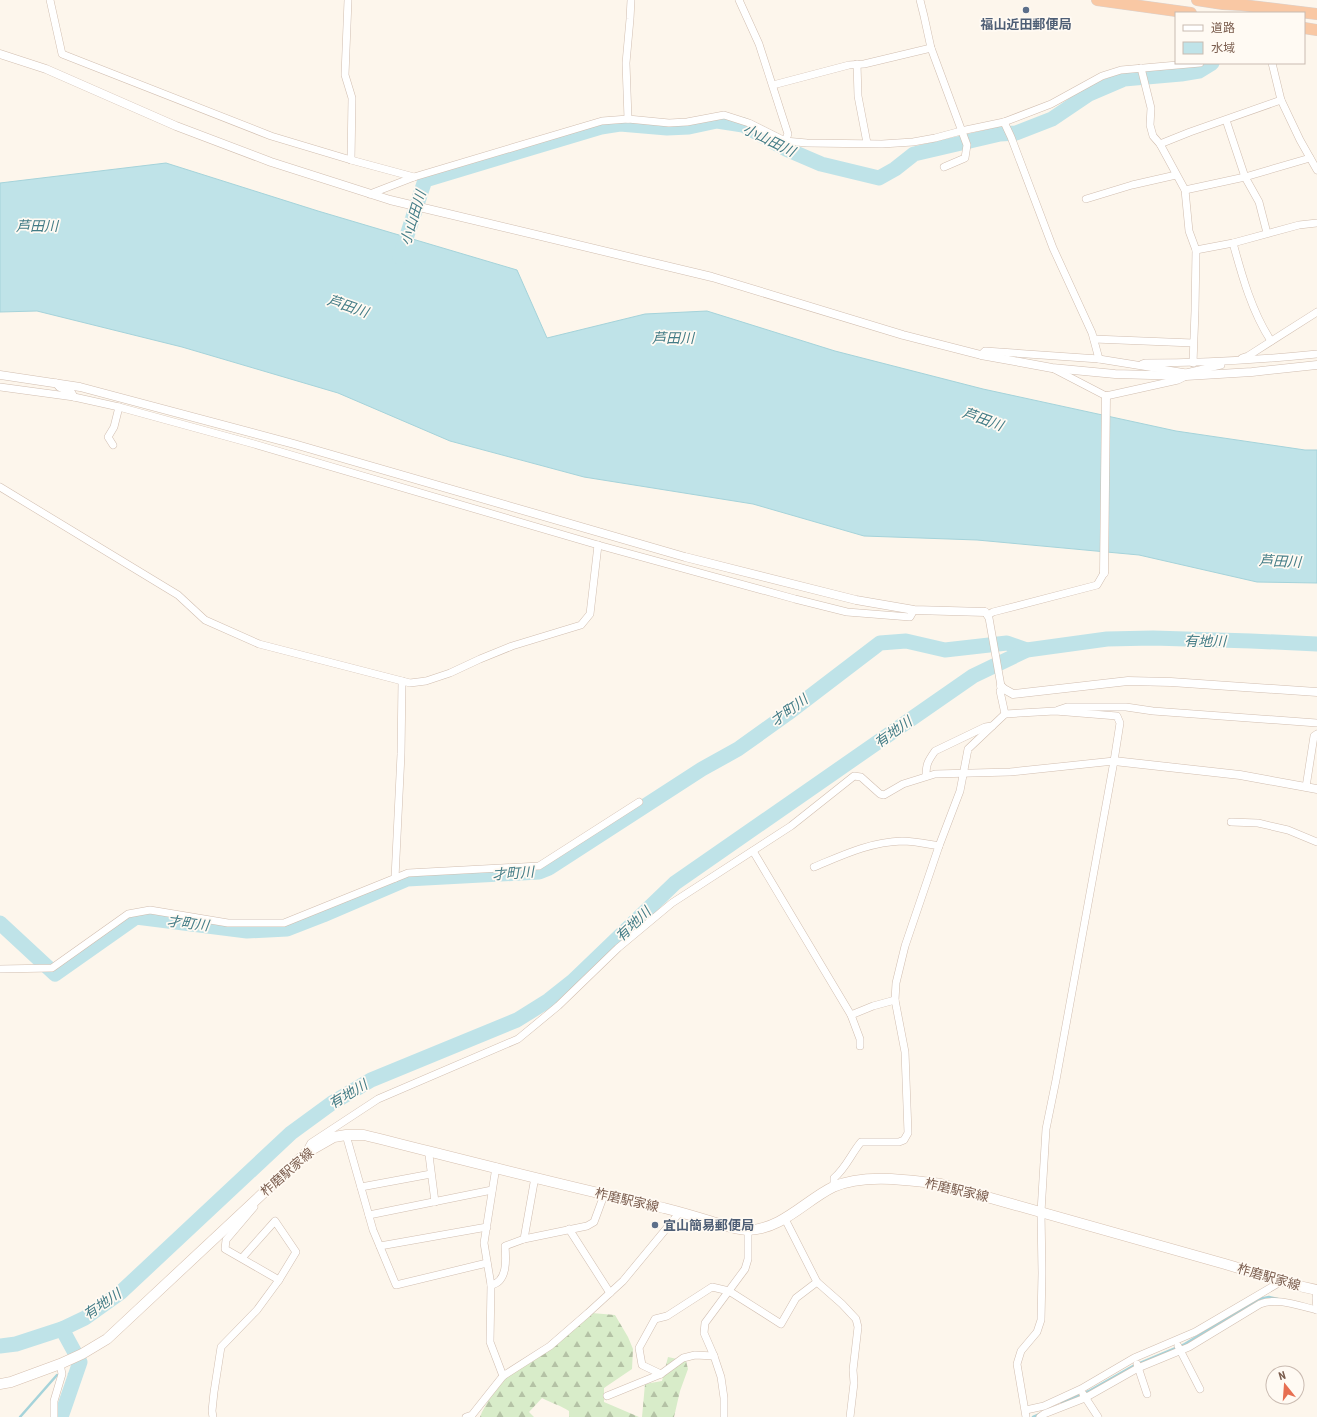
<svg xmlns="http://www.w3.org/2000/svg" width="1317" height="1417" font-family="'Roboto Condensed','Noto Sans JP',sans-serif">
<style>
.forest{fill:url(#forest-firs)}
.water{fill:#bfe3e8;stroke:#a5d3da}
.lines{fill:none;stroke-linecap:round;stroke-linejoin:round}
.stream{stroke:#a5d3da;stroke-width:2.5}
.river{stroke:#bfe3e8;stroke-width:15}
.minor-casing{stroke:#d1beb0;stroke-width:8}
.tertiary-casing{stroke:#d1beb0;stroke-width:9}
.secondary-casing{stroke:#d6c0b0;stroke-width:11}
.trunk-casing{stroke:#dad1cd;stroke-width:12}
.minor{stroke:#fff;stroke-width:7}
.tertiary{stroke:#fff;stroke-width:8}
.secondary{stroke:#fff;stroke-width:10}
.trunk{stroke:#f9c8a4;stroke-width:11}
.service-dot{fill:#5c6f8a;stroke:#fffaf3;stroke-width:1.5}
.labels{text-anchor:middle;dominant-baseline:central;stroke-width:3.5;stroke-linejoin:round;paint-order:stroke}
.service-label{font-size:13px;font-weight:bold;fill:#4e5e75;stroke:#fffaf3}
.street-label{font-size:13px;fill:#7a5c4d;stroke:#fffaf3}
.water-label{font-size:14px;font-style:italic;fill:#437c86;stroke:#fffaf3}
</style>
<defs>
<pattern id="forest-firs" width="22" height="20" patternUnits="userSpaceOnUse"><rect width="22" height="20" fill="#d8ecc9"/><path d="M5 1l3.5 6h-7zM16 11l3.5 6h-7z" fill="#b4c2a5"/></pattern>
</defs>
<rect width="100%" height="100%" fill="#fdf6ec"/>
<!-- forest -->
<g class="forest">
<path d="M592,1313L615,1315L628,1337L633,1349L632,1369L604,1388V1402L639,1417H569V1411C560,1405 551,1403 542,1398L529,1412L534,1417H480L482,1412L492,1394L507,1376Z"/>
<polygon points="668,1357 686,1361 688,1369 680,1391 674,1417 642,1417 645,1384 662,1381"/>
</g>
<!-- water -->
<polygon class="water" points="166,163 318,211 517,270 547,338 645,314 707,311 835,351 983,389 1176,431 1305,450 1317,450 1317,583 1257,582 1139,555 977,540 864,536 753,504 584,477 450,441 338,393 182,347 37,311 0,312 0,183"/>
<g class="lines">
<!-- stream -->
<g class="stream">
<polyline points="69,1374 75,1376"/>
<polyline points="1062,1403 1089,1391 1133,1366 1183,1345 1259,1299 1269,1297 1278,1299"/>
<polyline points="20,1417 57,1375"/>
<polyline points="1033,1417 1040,1414"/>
</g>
<!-- river -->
<g class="river">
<polyline points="400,257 425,180 601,127 620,124 667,128 689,127 717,121 743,125 786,149 821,164 879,178 895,169 914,154 1000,134 1016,133 1052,119 1089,94 1124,79 1181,74 1199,71 1212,63"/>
<polyline points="0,923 55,974 136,917 247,931 287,929 323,915 407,879 539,872 549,868 702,769 738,749 787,714 880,643 906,641 945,650 1007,643 1027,650"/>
<polyline points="0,1346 16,1344 62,1329 85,1318 120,1293 291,1133 332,1103 371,1080 517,1020 549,1000 573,981 675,883 973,676 1027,650 1107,639 1153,638 1251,641 1317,644"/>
<polyline points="61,1417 80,1362 62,1329"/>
</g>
<defs>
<g id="minor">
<polyline points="50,0 62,54 271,136 351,160 414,177"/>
<polyline points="348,0 345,75 352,98 351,160"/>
<polyline points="739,0 759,44 788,134 785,141"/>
<polyline points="920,0 924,16 931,48 967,145 965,158 944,167"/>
<polyline points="1272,63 1281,100 1300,140 1317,170"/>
<polyline points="857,64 858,96 867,143"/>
<polyline points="1141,68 1151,108 1150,125 1153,136 1160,144 1185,190 1189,231 1196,250 1195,311 1193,363"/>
<polyline points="773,85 849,65 864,64 931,48"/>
<polyline points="628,119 626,63 630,19 631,0"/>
<polyline points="1226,120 1245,177 1259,202 1267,233"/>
<polyline points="1004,122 1011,137 1053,248 1092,333 1099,359"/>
<polyline points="1160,144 1190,132 1281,100"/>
<polyline points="1185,190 1245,177 1310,158"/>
<polyline points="370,194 414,177 602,121 628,119 669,123 687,122 724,115 749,123 785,141 807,143 882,144 913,142 935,138 961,131 1004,122 1051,104 1102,76 1121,70 1200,63"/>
<polyline points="1086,199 1132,185 1176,175"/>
<path d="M1233,243C1242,276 1252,312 1271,341"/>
<polyline points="1196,250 1233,243 1299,225 1317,223"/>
<polyline points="1094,339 1193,343"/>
<polyline points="981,355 985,351 1099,359 1186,373 1186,376 1178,380 1106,396 1054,369"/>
<polyline points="1242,358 1248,356 1317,312"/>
<path d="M1142,364L1145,363C1202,363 1259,360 1317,354"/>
<polyline points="1186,373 1221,365"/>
<polyline points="56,383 59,387 72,393 74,397"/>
<polyline points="0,387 74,397 119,407 254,444 598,545 795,599 847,612 910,617 914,610"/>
<polyline points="113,445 108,437 114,427 119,407"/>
<polyline points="0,487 178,595 205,620 259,644 410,683 426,681 450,673 480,659 512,646 581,625 590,614 598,545"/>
<polyline points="985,612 989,618 1001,686"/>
<polyline points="988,615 993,612 1097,585 1104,573"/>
<polyline points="1002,688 1000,691 1005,714"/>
<polyline points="1058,710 1067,707 1126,707 1153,711 1317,723"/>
<path d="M926,776C926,764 928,761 935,751L985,727L992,726"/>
<polyline points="1306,787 1314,736 1317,734"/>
<polyline points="1231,822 1258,823 1288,830 1317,842"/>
<polyline points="753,851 851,1015 860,1039 860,1046"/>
<path d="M814,867C843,855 870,842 902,841C914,841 927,844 939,846"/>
<polyline points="395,878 401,754 402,681"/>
<polyline points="0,969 52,968 128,914 150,910 228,923 284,923 408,873 539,866 639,802"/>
<polyline points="851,1015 873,1006 895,1000"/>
<polyline points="346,1135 373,1230 396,1285 487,1263"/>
<polyline points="430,1151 429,1155 435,1202"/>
<polyline points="306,1152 311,1143 378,1099 518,1039 558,1006 618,948 672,903 791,826 854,776 861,777 880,794 884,795 903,784 935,774 1010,772 1114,761"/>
<polyline points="496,1167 484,1243 491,1285 490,1342 503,1376"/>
<polyline points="361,1187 431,1174"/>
<path d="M834,1187V1178C846,1168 851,1154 861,1142H899L904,1140L908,1133L905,1052L895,1000L896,983L905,946L939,846L960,791L968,749L1005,714L1055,711L1117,716L1120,723L1114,761L1056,1080L1046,1129L1041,1212L1042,1273L1041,1320L1037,1332L1021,1351L1017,1364L1026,1417"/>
<polyline points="254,1207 226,1240 225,1249 279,1280"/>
<polyline points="369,1215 492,1190"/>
<polyline points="785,1219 817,1282 842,1304 856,1319 858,1327 853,1370 854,1383 850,1417"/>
<polyline points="569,1229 610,1293"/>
<polyline points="524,1239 587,1226 594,1222 604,1195"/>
<polyline points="380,1246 487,1227"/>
<path d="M491,1285C508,1282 506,1258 505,1246L524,1239L535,1177"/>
<polyline points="1317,1290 1316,1298 1317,1310"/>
<polyline points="1178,1346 1200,1389"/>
<polyline points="1137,1364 1147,1394"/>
<polyline points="661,1374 642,1365 639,1348 655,1319 667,1316 712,1287 729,1291 781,1324 796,1298 817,1282"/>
<polyline points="1083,1394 1098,1417"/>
<polyline points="607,1396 661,1374 683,1358 695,1355 714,1356"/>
<polyline points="1026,1410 1044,1406 1081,1389 1134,1358 1195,1332 1282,1281"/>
<polyline points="54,1417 54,1401 62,1374 60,1364"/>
<polyline points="213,1417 212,1411 214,1392 221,1347 257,1310 279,1280 296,1252 275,1221 242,1258"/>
<polyline points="466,1417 472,1415 503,1376 550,1346 588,1313 623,1281 680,1212"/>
<polyline points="724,1417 724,1398 721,1377 714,1356 704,1333 705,1323 745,1269 748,1259 748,1230"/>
<path d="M1040,1417L1044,1414L1085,1398L1138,1368L1189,1347L1260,1304C1277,1297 1299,1306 1317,1310"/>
</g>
<g id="tertiary">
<polyline points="0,54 46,69 176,126 271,162 390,200 712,277 903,335 981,355 1052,368 1115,374 1186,376 1252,372 1317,365"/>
<polyline points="0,375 80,387 294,444 685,557 856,600 914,610 985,612"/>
<polyline points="1104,573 1106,396"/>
<polyline points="1001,686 1004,689 1013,694 1128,681 1171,682 1317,692"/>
<polyline points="1114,761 1240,775 1317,789"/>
</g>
<path id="secondary" d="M0,1384L11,1382L60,1364L82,1354L107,1339L306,1153L334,1137L346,1135H364C464,1160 563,1186 664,1208C680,1212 697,1217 713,1222C724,1225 736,1230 748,1230C781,1230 806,1200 833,1187C864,1173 908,1180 941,1184L1225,1264L1299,1286L1317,1290"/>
<g id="trunk">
<polyline points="1097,0 1191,13"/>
<polyline points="1197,0 1223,4 1242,5 1317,14"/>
<polyline points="1304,28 1317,30"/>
</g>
</defs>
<!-- minor casing -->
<use href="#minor" class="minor-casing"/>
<!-- tertiary casing -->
<use href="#tertiary" class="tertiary-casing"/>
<!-- secondary casing -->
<use href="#secondary" class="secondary-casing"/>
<!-- trunk casing -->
<use href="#trunk" class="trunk-casing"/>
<!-- minor -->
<use href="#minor" class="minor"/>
<!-- tertiary -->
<use href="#tertiary" class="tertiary"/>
<!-- secondary -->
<use href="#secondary" class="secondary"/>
<!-- trunk -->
<use href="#trunk" class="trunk"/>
</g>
<!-- markers -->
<g class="service-dot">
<circle cx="1026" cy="10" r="4"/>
<circle cx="655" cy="1225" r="4"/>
</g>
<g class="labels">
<!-- service labels -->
<g class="service-label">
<text x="1026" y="24">福山近田郵便局</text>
<text x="663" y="1225" text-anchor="start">宜山簡易郵便局</text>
</g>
<!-- street labels -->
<g class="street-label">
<text transform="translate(287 1172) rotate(-41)">柞磨駅家線</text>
<text transform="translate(957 1190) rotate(13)">柞磨駅家線</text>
<text transform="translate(627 1200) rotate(13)">柞磨駅家線</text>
<text transform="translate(1269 1277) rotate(16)">柞磨駅家線</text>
</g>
<!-- water labels -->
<g class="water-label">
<text transform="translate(769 140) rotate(26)">小山田川</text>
<text transform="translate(413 218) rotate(-73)">小山田川</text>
<text x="37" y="226">芦田川</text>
<text transform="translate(348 306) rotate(19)">芦田川</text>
<text x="673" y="338">芦田川</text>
<text transform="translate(983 419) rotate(20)">芦田川</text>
<text transform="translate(1280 561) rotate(3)">芦田川</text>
<text transform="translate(1205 641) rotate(1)">有地川</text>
<text transform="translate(789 710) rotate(-36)">才町川</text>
<text transform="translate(893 732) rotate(-35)">有地川</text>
<text transform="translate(513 873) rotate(-4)">才町川</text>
<text transform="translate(188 923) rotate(7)">才町川</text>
<text transform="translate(633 924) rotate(-44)">有地川</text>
<text transform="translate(348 1094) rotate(-31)">有地川</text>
<text transform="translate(102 1304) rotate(-34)">有地川</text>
</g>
</g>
<!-- legend -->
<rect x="1175" y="12" width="130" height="52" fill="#fffaf3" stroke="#cabbb1"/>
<rect x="1183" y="25" width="20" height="6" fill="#ffffff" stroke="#cabbb1"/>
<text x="1211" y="32" font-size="12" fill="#7a5c4d">道路</text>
<rect x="1183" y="42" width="20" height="12" fill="#bfe3e8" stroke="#cabbb1"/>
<text x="1211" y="52" font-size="12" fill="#7a5c4d">水域</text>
<!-- north arrow -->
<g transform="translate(1285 1385) rotate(343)"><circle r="19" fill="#fffaf3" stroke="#cabbb1"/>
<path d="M0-3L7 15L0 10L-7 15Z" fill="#e76f51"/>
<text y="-6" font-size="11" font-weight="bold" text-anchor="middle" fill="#7a5c4d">N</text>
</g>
</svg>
